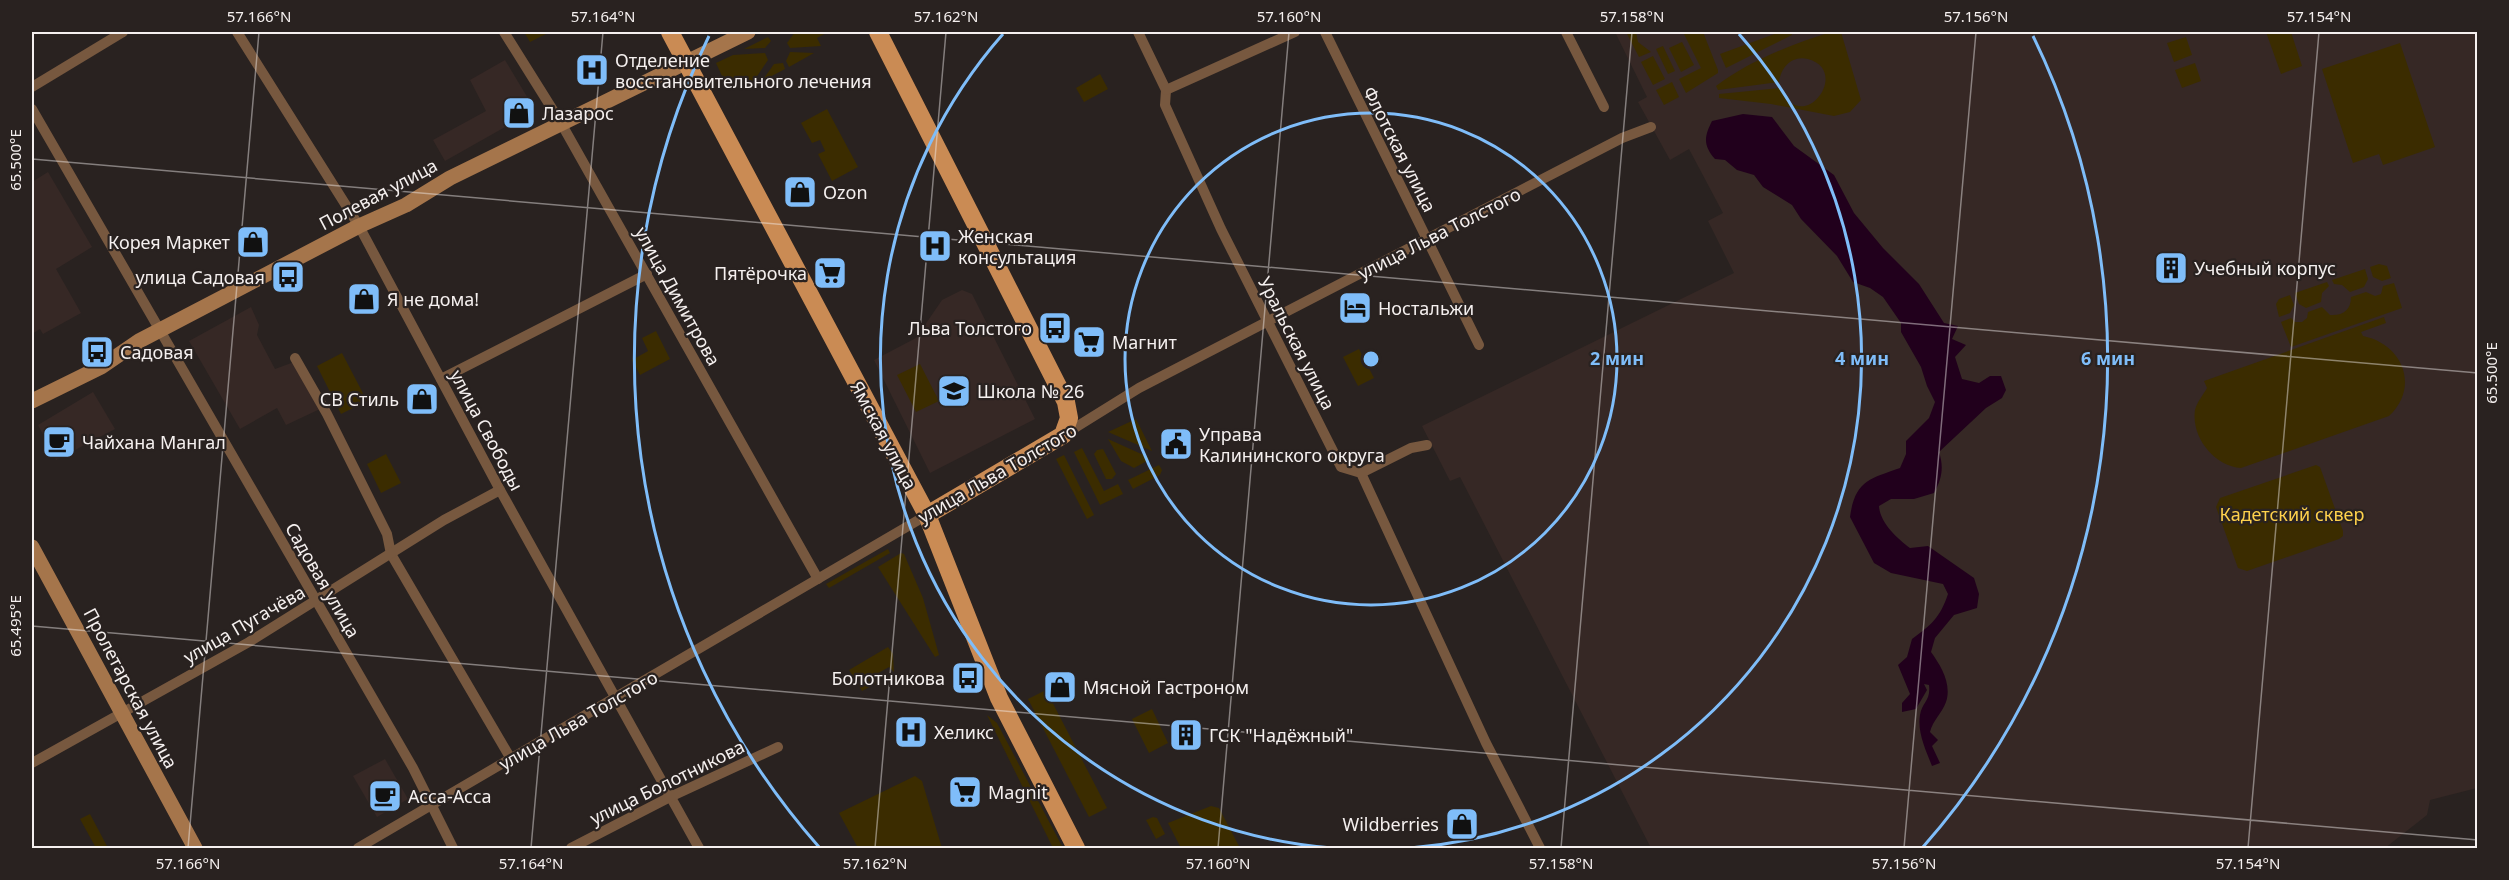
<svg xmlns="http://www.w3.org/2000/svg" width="2509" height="880" font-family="'Noto Sans',sans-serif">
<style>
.built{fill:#362825}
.green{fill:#3b2c00}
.water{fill:#21001c}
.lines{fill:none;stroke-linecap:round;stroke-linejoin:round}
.street{stroke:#77583f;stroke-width:10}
.secondary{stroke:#a5754b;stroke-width:15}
.primary{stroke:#ca8b54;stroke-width:18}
.ticks{fill:none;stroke:#f5f0ef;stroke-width:1.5;stroke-opacity:0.45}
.ring{fill:none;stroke:#7fbdf9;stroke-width:3}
.labels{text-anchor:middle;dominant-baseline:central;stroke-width:4.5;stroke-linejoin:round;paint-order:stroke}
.poi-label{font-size:18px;fill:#f5f0ef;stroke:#292220;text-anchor:start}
.street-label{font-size:18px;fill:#f5f0ef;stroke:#292220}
.park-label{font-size:18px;fill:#fed14c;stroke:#292220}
.centre{fill:#7fbdf9;stroke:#292220;stroke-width:3}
.ring-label{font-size:18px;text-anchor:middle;font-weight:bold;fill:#7fbdf9;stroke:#292220;stroke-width:4.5;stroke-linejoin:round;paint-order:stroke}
.neatline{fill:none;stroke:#f5f0ef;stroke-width:2}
.ticks-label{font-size:15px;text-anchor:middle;fill:#f5f0ef}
</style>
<rect width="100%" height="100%" fill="#292220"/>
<!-- built -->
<g class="built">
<polygon points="1615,32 2477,32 2477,788 2430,800 2427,815 2385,848 1651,848 1460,477 1450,481 1422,426 1734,273 1708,221 1723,213 1689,149 1670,160 1638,102 1647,97"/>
<polygon points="505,60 535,110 445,161 433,140 486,111 470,80"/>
<polygon points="48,172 92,247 56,269 81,313 43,334 40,329 32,334 32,182"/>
<polygon points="962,290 972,294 1035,419 930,473 874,360 916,338 942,300"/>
<polygon points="251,307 259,325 257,335 275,369 294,362 320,409 286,425 277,408 240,429 189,341"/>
<polygon points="93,392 115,429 56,460 38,425"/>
<polygon points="385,759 408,799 377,817 353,776"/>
</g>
<!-- green -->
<g class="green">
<polygon points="524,32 550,32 530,42"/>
<polygon points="795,32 828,32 817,38 821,46 790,48 787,43"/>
<polygon points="1626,32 1636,32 1638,42 1651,52 1639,57"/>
<polygon points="1683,32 1703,32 1718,70 1718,73 1686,93 1679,79 1701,68"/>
<polygon points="1780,32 1791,32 1792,35 1726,68 1720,54"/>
<path d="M1831,32H1841L1861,100L1850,112L1834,116L1771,104L1719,98V94L1780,88C1802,138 1852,71 1808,59C1791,55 1781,68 1779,82L1718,90L1716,86C1749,61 1792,44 1831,32Z"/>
<polygon points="2266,32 2291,32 2302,66 2281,74"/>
<polygon points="768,37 771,41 765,48 744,49"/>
<polygon points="2186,37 2192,55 2174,62 2167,43"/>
<polygon points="1682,42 1694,65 1681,72 1669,48"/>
<polygon points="2400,43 2435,147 2383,165 2379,154 2353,163 2322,69"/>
<polygon points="1663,46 1675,71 1668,74 1656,49"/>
<polygon points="790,52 814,53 789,67 786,61"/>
<polygon points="765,53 768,60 749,88 744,78 727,87 716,63 733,55"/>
<polygon points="1653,56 1665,79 1653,85 1641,62"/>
<polygon points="783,63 785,69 762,81 774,64"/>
<polygon points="2195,63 2201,81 2182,88 2175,70"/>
<polygon points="1100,74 1108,89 1084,102 1076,88"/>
<polygon points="1672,82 1679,97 1664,105 1656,90"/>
<polygon points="827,109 858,167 832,181 818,154 825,151 820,140 812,143 801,123"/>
<polygon points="2379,264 2387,266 2391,278 2382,281 2373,277 2370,267"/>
<polygon points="2365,269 2368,279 2364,287 2350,292 2342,285 2334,284 2332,280"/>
<polygon points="2327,282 2329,286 2322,293 2321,302 2306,308 2299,304 2295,293"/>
<path d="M2394,283L2402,308L2291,347L2281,322L2291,318L2295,322H2302L2307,318L2308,312L2322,307L2330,315C2343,316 2351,310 2351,297L2366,292L2375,296L2381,294L2383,286Z"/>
<polygon points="2290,295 2294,305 2290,313 2279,317 2276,304 2279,299"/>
<path d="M2384,317L2386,323L2361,332L2363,336C2403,344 2420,387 2389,416L2241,468C2214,466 2191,437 2195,410C2197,402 2203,395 2207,388L2204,381Z"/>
<polygon points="656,331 670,359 640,375 632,360 648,351 642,338"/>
<polygon points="1359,349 1374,378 1358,386 1343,357"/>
<polygon points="342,353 367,401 341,414 317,366"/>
<polygon points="920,364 939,401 916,412 897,375"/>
<polygon points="1136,419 1152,451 1108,432"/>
<polygon points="1108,439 1148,457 1149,460 1134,468 1121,461"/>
<polygon points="1082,448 1104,491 1118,484 1123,494 1100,505 1074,452"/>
<polygon points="1103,449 1116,474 1112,479 1106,479 1094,454 1097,450"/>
<polygon points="386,454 401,483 381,493 367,464"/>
<polygon points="1064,455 1094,515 1087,519 1056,459"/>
<polygon points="1159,465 1162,470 1160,475 1133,489 1128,480"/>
<polygon points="2316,465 2320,467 2343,531 2343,536 2339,539 2247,571 2238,568 2216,507 2220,498"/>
<polygon points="888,549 890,553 829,588 826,584"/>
<polygon points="901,553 904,554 923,598 939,655 935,657 878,567"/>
<polygon points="888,647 893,654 894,672 889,667 873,676 877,683 862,691 849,670"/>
<polygon points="1046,690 1107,808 1089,817 1028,699"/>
<polygon points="1152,709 1168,743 1149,753 1132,719"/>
<polygon points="987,715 997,723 1063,848 1053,848"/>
<polygon points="915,776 922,781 942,848 858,848 839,813"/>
<polygon points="1211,806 1219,808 1240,848 1181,848 1168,823"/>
<polygon points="90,814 108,848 96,848 80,819"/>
<polygon points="1153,817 1157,818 1165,834 1156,839 1146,820"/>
</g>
<!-- water -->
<path class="water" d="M1743,114L1772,117L1794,146L1834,175L1854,213L1883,248L1919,284L1944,323L1958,326L1952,339L1966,345L1955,357L1962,379L1979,383L1990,376H2001L2006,390L2002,398L1986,408L1939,452C1944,467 1942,479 1934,493L1914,499H1891L1879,506C1880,523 1897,538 1910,548L1928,546L1974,578L1979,594L1977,608L1954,615L1935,638L1931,652C1941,666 1952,684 1946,702C1942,713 1933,720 1930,732L1938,740L1932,746L1940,763L1932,766C1926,751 1917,732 1920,715C1922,702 1931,701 1929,685L1924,684L1927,690L1916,709L1902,712V703L1910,694L1898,665L1907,657L1912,639C1931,625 1940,618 1948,594L1943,584L1891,573L1874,563L1850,517C1855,481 1869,479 1900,468L1906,454V441L1929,418L1935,402L1927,386L1921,367L1901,332V323L1883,297L1870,288L1853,282L1837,256L1801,219L1792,205L1763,187L1754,175L1737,170L1725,160L1715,159C1703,145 1704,137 1712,121Z"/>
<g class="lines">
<!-- street -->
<g class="street">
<polyline points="237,32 359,226 500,490 699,848"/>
<polyline points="504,32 561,123 818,579"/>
<polyline points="1138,32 1166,90 1165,105 1221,229 1341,467 1361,473 1486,743 1540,848"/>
<polyline points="1325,32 1479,345"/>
<polyline points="1566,32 1604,107"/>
<polyline points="32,87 123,32"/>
<polyline points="1166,90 1295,32"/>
<polyline points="32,109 413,768 453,848"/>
<polyline points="295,358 327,414 387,534 391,554 511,759"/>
<polyline points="441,379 647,274"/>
<polyline points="1065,434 1139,388 1622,138 1651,127"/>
<polyline points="1361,473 1411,448 1427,445"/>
<polyline points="32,763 249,642 444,520 500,490"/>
<polyline points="358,848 927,515"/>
<polyline points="571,848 670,797 778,747"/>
</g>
<!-- secondary -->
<g class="secondary">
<polyline points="32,401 101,367 139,341 359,226 406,205 450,178 748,32"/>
<polyline points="32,547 195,848"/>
</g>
<!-- primary -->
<g class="primary">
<polyline points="670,32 927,515 999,698 1076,848"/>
<polyline points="878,32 1066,402 1069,418 1063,435 927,515"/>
</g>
</g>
<!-- ticks -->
<path class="ticks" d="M32,159L2478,373M32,626L2478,840M188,848L259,32M531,848L603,32M875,848L946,32M1218,848L1289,32M1561,848L1632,32M1904,848L1976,32M2248,848L2319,32"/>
<!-- distance rings -->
<g class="ring">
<circle cx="1371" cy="359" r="246"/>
<path d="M1332 848A491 491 0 0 1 1003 34M1739 34A491 491 0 0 1 1410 848"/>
<path d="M819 847A737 737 0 0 1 709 36M2033 36A737 737 0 0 1 1923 847"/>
</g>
<!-- icons -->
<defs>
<symbol id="hospital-square" viewBox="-11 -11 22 22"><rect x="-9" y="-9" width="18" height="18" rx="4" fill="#7fbdf9" stroke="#292220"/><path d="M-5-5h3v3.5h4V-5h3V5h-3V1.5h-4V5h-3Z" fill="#111"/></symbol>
<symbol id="shop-square" viewBox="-11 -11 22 22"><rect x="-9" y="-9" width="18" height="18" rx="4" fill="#7fbdf9" stroke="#292220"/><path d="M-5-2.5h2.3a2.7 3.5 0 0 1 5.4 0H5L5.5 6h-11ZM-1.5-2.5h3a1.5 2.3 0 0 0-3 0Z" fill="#111"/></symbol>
<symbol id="building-square" viewBox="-11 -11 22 22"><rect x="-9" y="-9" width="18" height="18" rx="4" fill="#7fbdf9" stroke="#292220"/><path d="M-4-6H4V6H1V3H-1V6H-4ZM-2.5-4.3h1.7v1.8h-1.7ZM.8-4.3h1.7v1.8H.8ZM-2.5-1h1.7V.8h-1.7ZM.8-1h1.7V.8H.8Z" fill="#111"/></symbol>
<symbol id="supermarket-square" viewBox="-11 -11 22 22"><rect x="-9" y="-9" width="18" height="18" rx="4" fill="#7fbdf9" stroke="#292220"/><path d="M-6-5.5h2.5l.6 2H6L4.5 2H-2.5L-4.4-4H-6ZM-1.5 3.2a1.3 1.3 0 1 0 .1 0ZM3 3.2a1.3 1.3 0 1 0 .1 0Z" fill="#111"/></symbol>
<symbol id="bus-square" viewBox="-11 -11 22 22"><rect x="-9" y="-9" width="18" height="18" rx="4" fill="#7fbdf9" stroke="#292220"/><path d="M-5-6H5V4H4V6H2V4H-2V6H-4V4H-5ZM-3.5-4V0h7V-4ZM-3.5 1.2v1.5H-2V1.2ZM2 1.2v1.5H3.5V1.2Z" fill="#111"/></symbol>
<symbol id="hotel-square" viewBox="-11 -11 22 22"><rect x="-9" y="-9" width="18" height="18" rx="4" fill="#7fbdf9" stroke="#292220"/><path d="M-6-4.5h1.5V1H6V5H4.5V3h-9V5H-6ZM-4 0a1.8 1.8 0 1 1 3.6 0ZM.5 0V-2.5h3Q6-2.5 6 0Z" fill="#111"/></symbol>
<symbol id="school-square" viewBox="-11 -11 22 22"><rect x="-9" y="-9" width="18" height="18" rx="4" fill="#7fbdf9" stroke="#292220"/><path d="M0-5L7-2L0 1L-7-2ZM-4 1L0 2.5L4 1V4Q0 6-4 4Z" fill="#111"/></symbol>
<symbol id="cafe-square" viewBox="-11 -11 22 22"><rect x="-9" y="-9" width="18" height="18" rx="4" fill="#7fbdf9" stroke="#292220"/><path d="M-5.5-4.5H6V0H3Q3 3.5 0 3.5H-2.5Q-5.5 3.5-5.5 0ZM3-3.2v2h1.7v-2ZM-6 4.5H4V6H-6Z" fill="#111"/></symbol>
<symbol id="civic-square" viewBox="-11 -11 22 22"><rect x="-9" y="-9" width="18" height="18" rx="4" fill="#7fbdf9" stroke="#292220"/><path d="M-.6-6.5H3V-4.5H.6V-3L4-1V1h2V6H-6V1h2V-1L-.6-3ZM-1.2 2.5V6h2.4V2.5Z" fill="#111"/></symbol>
</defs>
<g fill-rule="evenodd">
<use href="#hospital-square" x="573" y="51" width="38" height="38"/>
<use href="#shop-square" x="500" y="94" width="38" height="38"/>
<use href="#shop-square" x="781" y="173" width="38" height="38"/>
<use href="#shop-square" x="234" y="223" width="38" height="38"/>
<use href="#hospital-square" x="916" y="227" width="38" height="38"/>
<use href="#building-square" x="2152" y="249" width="38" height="38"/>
<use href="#supermarket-square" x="811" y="254" width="38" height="38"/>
<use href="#bus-square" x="269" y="258" width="38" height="38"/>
<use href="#shop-square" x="345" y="280" width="38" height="38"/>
<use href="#hotel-square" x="1336" y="289" width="38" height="38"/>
<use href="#bus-square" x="1036" y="309" width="38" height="38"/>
<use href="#supermarket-square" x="1070" y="323" width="38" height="38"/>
<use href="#bus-square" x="78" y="333" width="38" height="38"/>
<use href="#school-square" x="935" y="372" width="38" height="38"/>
<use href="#shop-square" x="403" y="380" width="38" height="38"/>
<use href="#cafe-square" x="40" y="423" width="38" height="38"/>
<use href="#civic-square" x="1157" y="425" width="38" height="38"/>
<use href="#bus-square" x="949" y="659" width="38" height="38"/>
<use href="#shop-square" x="1041" y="668" width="38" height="38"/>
<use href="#hospital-square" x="892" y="713" width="38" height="38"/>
<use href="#building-square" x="1167" y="716" width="38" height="38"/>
<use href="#supermarket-square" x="946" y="773" width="38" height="38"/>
<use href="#cafe-square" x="366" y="777" width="38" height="38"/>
<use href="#shop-square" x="1443" y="805" width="38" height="38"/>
</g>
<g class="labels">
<!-- poi labels -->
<g class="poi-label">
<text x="615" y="60">Отделение<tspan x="615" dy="21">восстановительного лечения</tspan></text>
<text x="542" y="113">Лазарос</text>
<text x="823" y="192">Ozon</text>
<text x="958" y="236">Женская<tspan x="958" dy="21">консультация</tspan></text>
<text x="230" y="242" text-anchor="end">Корея Маркет</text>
<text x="2194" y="268">Учебный корпус</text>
<text x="807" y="273" text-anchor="end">Пятёрочка</text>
<text x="265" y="277" text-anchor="end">улица Садовая</text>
<text x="387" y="299">Я не дома!</text>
<text x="1378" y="308">Ностальжи</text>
<text x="1032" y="328" text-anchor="end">Льва Толстого</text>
<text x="1112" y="342">Магнит</text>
<text x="120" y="352">Садовая</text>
<text x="977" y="391">Школа № 26</text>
<text x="399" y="399" text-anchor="end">СВ Стиль</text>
<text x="1199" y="434">Управа<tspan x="1199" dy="21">Калининского округа</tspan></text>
<text x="82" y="442">Чайхана Мангал</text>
<text x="945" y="678" text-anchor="end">Болотникова</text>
<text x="1083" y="687">Мясной Гастроном</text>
<text x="934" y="732">Хеликс</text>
<text x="1209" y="735">ГСК "Надёжный"</text>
<text x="988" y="792">Magnit</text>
<text x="408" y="796">Асса-Асса</text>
<text x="1439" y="824" text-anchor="end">Wildberries</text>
</g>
<!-- street labels -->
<g class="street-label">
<text transform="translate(1400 149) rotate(63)">Флотская улица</text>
<text transform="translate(378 194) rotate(-28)">Полевая улица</text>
<text transform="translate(1439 233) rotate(-27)">улица Льва Толстого</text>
<text transform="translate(678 296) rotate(61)">улица Димитрова</text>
<text transform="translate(1297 343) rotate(63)">Уральская улица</text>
<text transform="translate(487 430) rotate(62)">улица Свободы</text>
<text transform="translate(884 435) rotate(62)">Ямская улица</text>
<text transform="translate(997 473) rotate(-30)">улица Льва Толстого</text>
<text transform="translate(323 580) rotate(60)">Садовая улица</text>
<text transform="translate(244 624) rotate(-30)">улица Пугачёва</text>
<text transform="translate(131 688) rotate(62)">Пролетарская улица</text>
<text transform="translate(578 720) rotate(-30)">улица Льва Толстого</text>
<text transform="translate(667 782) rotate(-26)">улица Болотникова</text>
</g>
<!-- park labels -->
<g class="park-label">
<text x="2292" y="514">Кадетский сквер</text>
</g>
</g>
<circle cx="1371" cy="359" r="9" class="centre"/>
<g class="ring-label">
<text x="1617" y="365">2 мин</text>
<text x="1862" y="365">4 мин</text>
<text x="2108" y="365">6 мин</text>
</g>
<!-- border -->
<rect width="2509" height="880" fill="none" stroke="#292220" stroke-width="66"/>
<rect x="33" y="33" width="2443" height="814" class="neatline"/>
<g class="ticks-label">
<text x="259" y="22">57.166°N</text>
<text x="603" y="22">57.164°N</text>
<text x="946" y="22">57.162°N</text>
<text x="1289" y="22">57.160°N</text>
<text x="1632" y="22">57.158°N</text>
<text x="1976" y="22">57.156°N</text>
<text x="2319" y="22">57.154°N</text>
<text transform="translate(16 160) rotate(-90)" y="5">65.500°E</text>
<text transform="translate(2492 373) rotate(-90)" y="5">65.500°E</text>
<text transform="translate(16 626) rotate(-90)" y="5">65.495°E</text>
<text x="188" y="869">57.166°N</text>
<text x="531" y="869">57.164°N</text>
<text x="875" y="869">57.162°N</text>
<text x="1218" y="869">57.160°N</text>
<text x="1561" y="869">57.158°N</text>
<text x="1904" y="869">57.156°N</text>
<text x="2248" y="869">57.154°N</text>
</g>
</svg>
